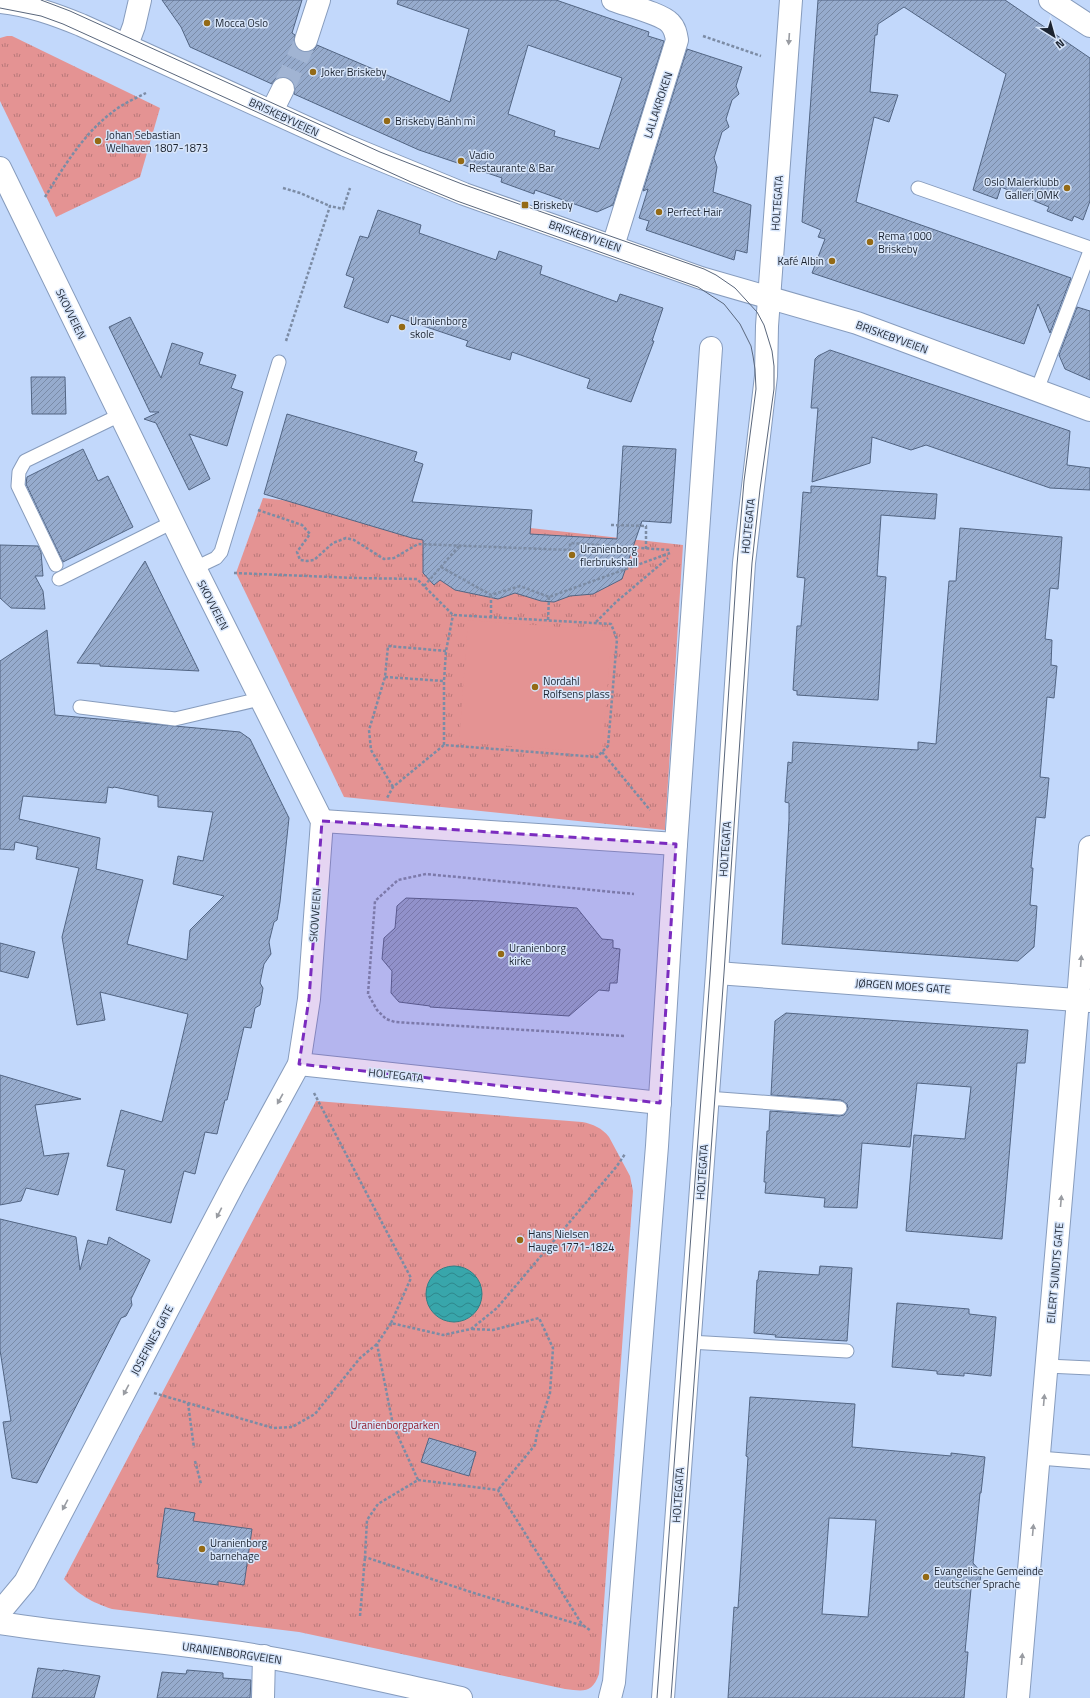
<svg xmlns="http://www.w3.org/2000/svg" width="1090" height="1698" font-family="'Titillium Web',sans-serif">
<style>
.grass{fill:url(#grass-tufts)}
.garden{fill:#e49393}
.water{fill:url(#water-waves);stroke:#307f86}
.building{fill:url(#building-hatch);stroke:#526583;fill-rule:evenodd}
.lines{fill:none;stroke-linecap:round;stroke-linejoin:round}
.street-tunnel{stroke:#a1b4d3;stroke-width:22;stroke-dasharray:22 11;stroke-linecap:butt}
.lane-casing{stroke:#879cbd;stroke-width:15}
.street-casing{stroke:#879cbd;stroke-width:24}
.secondary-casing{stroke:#879cbd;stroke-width:24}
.path{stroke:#7c8ca5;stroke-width:2.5;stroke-dasharray:3 2;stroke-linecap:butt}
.lane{stroke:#fff;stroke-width:13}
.street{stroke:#fff;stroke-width:22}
.secondary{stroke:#fff;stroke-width:22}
.tram{stroke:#5a677c;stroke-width:1}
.oneway{fill:#999ca2}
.marked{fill:#7b2cbf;fill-opacity:0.2;stroke:#7b2cbf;stroke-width:3;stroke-dasharray:8 5;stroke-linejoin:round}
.poi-dot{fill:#946a15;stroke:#d7e5fa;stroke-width:1.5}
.labels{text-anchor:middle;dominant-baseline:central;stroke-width:3;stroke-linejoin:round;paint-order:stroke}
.poi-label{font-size:11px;fill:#1c2431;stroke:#d7e5fa;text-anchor:start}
.street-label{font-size:11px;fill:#1c2431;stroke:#d7e5fa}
.park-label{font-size:11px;fill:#911c2c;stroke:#d7e5fa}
</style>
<defs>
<pattern id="grass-tufts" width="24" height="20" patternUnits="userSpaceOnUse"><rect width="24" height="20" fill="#e49393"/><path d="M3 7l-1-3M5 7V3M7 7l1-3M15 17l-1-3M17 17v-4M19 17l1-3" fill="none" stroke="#b87879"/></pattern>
<pattern id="water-waves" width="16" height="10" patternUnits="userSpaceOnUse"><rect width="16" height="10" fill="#38a6ab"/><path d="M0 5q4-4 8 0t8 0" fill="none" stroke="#2e878c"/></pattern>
<pattern id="building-hatch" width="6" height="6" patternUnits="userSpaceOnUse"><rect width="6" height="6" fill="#96abcd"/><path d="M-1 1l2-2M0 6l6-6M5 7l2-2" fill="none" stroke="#7a8ba7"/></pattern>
</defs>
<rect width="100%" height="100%" fill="#c2d8fb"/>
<!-- grass -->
<g class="grass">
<polygon points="7,36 12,36 160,108 140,177 56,217 0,101 0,38"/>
<polygon points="263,498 683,545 665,830 344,797 236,573"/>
<path d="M316,1101L582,1122C593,1124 602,1128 609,1137L630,1176L633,1191L599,1674C592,1694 583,1691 565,1689L299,1632L112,1609C91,1602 79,1595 64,1579Z"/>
</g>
<!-- garden -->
<polygon class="garden" points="468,620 612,631 602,753 459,742"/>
<!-- water -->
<circle class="water" cx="454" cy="1294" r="28"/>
<!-- building -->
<g class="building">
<path d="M162,0H302L292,33L295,35L294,42L297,49L302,52H308L314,50L317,45L450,102L469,29L397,4L398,0H556L649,32L648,36L664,41L613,205L597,212L535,190L534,194L501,182L502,178L419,150L294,94L295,88L294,82L288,78L283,77L276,78L272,84L190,47L181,27ZM528,45L622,78L599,149L554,136L555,131L508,114Z"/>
<polygon points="818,0 1005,0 1090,58 1090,201 1083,220 1074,216 1072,221 1047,211 1049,207 1001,187 997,199 973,190 1006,74 904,7 878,24 877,35 875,35 870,92 898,95 889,122 874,117 856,202 1071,278 1050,333 1038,304 1024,344 812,273 825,239 818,237 821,230 802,222"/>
<polygon points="687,49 742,67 736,86 739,94 732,100 726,119 729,127 722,132 714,158 717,167 713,192 751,205 747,253 736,250 734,260 646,230 649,221 639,218 648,189 643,191"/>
<polygon points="378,210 421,225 419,233 496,260 499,251 542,266 540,274 617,302 620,294 663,308 652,341 654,341 631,402 587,388 590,379 512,352 510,360 466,346 468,341 391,315 388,323 344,307 354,278 346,275 360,236 368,238"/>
<polygon points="1077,307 1090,311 1090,380 1065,369 1059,355"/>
<polygon points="130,317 161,378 172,343 203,353 199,364 236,375 231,388 243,392 227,446 189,434 210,479 189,490 156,423 144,419 159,412 150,412 109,327"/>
<polygon points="830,350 1070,431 1067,465 1090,468 1090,490 1050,488 926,445 911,450 872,437 870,463 812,482 818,408 811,408 815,359 818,356"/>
<polygon points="31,377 65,377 66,414 32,414"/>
<polygon points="287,414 417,452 414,461 423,464 412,502 532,510 530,534 617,539 623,446 676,449 671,523 642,521 622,579 593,594 570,596 554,602 541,601 515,593 498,599 455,590 440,580 434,585 423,573 423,540 412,538 264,494"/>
<polygon points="83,449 98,481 108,476 133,527 63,562 26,484 27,477"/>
<polygon points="811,486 937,494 935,519 881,515 877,576 886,577 878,700 797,695 797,691 793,690 797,626 801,626 805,578 797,577 803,492 811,493"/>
<polygon points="960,528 1062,537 1058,589 1050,588 1045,639 1052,640 1051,665 1057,666 1054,698 1047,697 1040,777 1049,778 1045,818 1036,817 1031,868 1033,868 1030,905 1037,906 1034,947 1018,961 782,944 789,820 789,803 785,802 788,762 792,763 793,742 918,750 918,742 936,744 949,581 956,581"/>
<polygon points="0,545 38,546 41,552 43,576 35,576 43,591 45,609 11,608 0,598"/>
<polygon points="145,561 199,671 100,666 100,664 77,663"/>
<path d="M47,630L55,715L240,732L250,739L289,818L280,902L277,920L274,922L269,942L271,954L264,964L260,983L263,988L260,1005L255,1008L251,1028L244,1027L227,1100H225L217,1134L205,1132L195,1174L184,1171L171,1223L116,1210L125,1170L107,1166L121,1110L162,1122L188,1014L100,992L105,1020L77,1025L62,937L79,868L36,859L38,847L15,842L14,850L0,849V661ZM108,787L113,788L114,787L158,796V807L213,812L203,861L178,856L173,884L224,896L190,930L187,960L127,944L143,880L96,869L100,838L19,819L23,796L106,803Z"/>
<polygon points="406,898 484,901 577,908 602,939 613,940 613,948 620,949 617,983 610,983 609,991 599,990 569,1016 430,1007 430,1006 399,1002 391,993 392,971 382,959 384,938 395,928 397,906"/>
<polygon points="0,943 35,952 28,978 0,971"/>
<polygon points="786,1013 1028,1030 1025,1063 1017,1063 1002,1239 906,1231 914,1135 965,1139 971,1087 917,1083 910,1147 862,1143 857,1208 824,1207 825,1198 765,1193 766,1182 764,1182 767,1131 769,1131 770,1111 839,1116 844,1115 848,1109 847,1104 841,1100 771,1095 775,1021"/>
<polygon points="0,1075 81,1099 35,1105 44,1156 69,1153 58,1195 26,1188 21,1201 0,1205"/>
<polygon points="0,1219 76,1237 80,1270 88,1240 107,1245 109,1237 150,1260 131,1299 132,1305 126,1316 121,1318 37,1483 12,1478 3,1422 11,1421 0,1350"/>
<polygon points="820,1266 852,1268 847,1341 775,1337 776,1335 754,1333 757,1280 758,1280 759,1271 819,1275"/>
<polygon points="897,1303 969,1309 969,1314 996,1317 991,1376 964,1373 964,1376 937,1374 937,1371 892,1367"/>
<path d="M750,1397L855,1404L852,1447L951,1456V1453L985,1457L981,1493H980L973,1563L981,1572L980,1582L971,1589L965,1652H968L964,1698H728L734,1607L738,1608L748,1457L746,1456ZM829,1518L876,1520L868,1617L822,1614Z"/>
<polygon points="429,1438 476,1452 469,1476 421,1462"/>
<polygon points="165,1508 195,1513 193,1521 252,1529 244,1585 218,1581 218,1585 157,1577 159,1564 157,1564"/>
<polygon points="38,1668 62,1671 63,1670 100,1676 94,1698 32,1698"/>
<polygon points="187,1670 223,1673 223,1678 251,1680 250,1698 157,1698 162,1672 186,1674"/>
</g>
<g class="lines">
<!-- street-tunnel -->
<polyline class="street-tunnel" points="283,89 306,40"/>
<defs>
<g id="lane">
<polyline points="918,188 1090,248"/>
<polyline points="1037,390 1090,251"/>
<polyline points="56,565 18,486 19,472 25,461 120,415"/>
<polyline points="195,568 216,558 221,552 279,362"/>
<polyline points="59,579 173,522"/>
<polyline points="80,707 175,719 260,699"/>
<polyline points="707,1098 840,1108"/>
<polyline points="689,1342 847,1351"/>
<polyline points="1047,1366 1090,1368"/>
<polyline points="1039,1458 1090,1462"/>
</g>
<g id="street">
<path d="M613,0C626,5 662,14 670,23C675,28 676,34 677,40L613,246"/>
<polyline points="1050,0 1090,26"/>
<path d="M0,2C29,5 54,14 81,25L345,145L464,194L701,278L857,323L1090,410"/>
<polyline points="306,40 319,0"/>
<polyline points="127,45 134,26 140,0"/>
<polyline points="272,111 283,89"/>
<polyline points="0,168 195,568 322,821 309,999 299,1064 234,1183 25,1582 0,1612"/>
<polyline points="322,821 676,844"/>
<polyline points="717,973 1090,1001"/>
<polyline points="299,1064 660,1103"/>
<polyline points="263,1698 264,1656"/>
<polyline points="610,1698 614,1682 657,1146 676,844 711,348"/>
<polyline points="663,1698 717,973 744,563 766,376 767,326 791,0"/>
<polyline points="1018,1698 1078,1000 1090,847"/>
</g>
<path id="secondary" d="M0,1623C88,1637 177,1641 265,1657C330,1668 396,1684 461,1698"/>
</defs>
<!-- lane casing -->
<use href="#lane" class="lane-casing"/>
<!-- street casing -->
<use href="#street" class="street-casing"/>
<!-- secondary casing -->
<use href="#secondary" class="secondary-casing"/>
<!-- path -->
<g class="path">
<polyline points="703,36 761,56"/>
<polyline points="283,188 300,193 330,206"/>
<path d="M45,197C66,163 87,128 121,106C129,101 138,97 146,93"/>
<polyline points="286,341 330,206 343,209 350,188"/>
<polyline points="258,510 302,525 310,534 297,552 300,560 307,561 314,560 333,543 346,538 354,540 384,559 394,558 418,544 570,550 570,543 670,550"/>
<polyline points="611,525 646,526 646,549"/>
<polyline points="441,567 491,595 520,586 549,597 670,553"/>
<polyline points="234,573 356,578 417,579 453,615 611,624 617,639 608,746 597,757 444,745 393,787 387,798"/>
<polyline points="424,586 460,545"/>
<polyline points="491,595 491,617"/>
<polyline points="548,620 549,597"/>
<polyline points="596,622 616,602 668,558"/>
<polyline points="385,677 444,681"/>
<polyline points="444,745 444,681 446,651 453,615"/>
<polyline points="602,752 650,810"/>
<polyline points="393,787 371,750 369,730 385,677 388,646 446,651"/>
<polyline points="624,1036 395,1022 386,1019 377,1010 368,994 375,901 398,880 426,874 634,894"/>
<polyline points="314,1093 411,1278 391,1323 443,1335 471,1329 497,1308 617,1166 625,1154"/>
<polyline points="391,1323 377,1344 393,1425 418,1480 378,1504 367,1520 365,1557 477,1594 584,1626 591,1631"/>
<polyline points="472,1329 493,1330 539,1318 553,1348 550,1393 537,1433 535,1445 498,1490"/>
<polyline points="154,1393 273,1428 292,1427 315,1414 360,1358 377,1344"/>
<polyline points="188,1403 194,1448"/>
<polyline points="195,1461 201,1484"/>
<polyline points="418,1480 498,1490 583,1626"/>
<polyline points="360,1616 365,1557"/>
</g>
<!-- lane -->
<use href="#lane" class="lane"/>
<!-- street -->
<use href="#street" class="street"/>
<!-- secondary -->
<use href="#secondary" class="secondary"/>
<!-- tram -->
<g class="tram">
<polyline points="41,0 70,11 380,152 462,184 704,269 716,275 735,288 757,312 764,325 772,351 774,366 774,389 760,489 752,563 724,973 671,1698"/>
<polyline points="0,8 41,16 63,24 411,182 457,201 698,287 724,304 740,324 751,346 753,356 755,369 756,389 744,481 737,565 710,976 657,1698"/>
</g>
</g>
<!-- one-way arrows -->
<defs><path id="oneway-solid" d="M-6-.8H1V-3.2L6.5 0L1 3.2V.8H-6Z"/></defs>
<g class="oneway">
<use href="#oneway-solid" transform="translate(789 39) rotate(94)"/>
<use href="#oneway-solid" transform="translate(1081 961) rotate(-86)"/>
<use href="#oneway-solid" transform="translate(280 1099) rotate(119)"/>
<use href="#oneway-solid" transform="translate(1061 1201) rotate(-85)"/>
<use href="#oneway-solid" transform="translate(219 1213) rotate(117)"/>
<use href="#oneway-solid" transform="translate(126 1390) rotate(118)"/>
<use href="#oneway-solid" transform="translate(1044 1400) rotate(-85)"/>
<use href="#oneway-solid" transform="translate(65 1505) rotate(118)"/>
<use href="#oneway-solid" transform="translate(1033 1530) rotate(-85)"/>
<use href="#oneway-solid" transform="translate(1022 1659) rotate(-85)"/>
</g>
<!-- marked area -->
<path class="marked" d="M322,821L676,844L660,1103L299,1064L309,999Z"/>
<!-- markers -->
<g class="poi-dot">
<circle cx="207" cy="23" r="4"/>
<circle cx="313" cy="72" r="4"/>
<circle cx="387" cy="121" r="4"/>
<circle cx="98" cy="141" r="4"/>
<circle cx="461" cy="161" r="4"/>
<circle cx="1067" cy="188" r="4"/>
<rect x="521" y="201" width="8" height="8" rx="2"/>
<circle cx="659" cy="212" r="4"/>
<circle cx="870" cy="242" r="4"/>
<circle cx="832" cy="261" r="4"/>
<circle cx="402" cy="327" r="4"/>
<circle cx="572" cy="555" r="4"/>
<circle cx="535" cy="687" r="4"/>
<circle cx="501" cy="954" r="4"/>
<circle cx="520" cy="1240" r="4"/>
<circle cx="202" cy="1549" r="4"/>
<circle cx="926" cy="1577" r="4"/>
</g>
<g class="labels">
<!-- poi labels -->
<g class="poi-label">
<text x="215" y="23">Mocca Oslo</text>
<text x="321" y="72">Joker Briskeby</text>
<text x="395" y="121">Briskeby Bánh mì</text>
<text x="106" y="135">Johan Sebastian<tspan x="106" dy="13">Welhaven 1807-1873</tspan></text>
<text x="469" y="155">Vadio<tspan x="469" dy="13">Restaurante &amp; Bar</tspan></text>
<text x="1059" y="182" text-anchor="end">Oslo Malerklubb<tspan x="1059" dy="13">Galleri OMK</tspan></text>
<text x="533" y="205">Briskeby</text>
<text x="667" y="212">Perfect Hair</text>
<text x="878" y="236">Rema 1000<tspan x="878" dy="13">Briskeby</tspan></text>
<text x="824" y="261" text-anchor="end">Kafé Albin</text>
<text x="410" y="321">Uranienborg<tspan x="410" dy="13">skole</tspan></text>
<text x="580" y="549">Uranienborg<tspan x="580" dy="13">flerbrukshall</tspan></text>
<text x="543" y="681">Nordahl<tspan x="543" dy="13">Rolfsens plass</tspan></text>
<text x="509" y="948">Uranienborg<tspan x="509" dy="13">kirke</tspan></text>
<text x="528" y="1234">Hans Nielsen<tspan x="528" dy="13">Hauge 1771-1824</tspan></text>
<text x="210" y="1543">Uranienborg<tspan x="210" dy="13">barnehage</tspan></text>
<text x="934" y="1571">Evangelische Gemeinde<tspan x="934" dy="13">deutscher Sprache</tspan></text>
</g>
<!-- street labels -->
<g class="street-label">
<text transform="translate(658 105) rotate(-72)">LALLAKROKEN</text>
<text transform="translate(284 117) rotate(25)">BRISKEBYVEIEN</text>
<text transform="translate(777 203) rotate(-86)">HOLTEGATA</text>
<text transform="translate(585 236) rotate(19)">BRISKEBYVEIEN</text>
<text transform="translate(71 314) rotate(64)">SKOVVEIEN</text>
<text transform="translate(892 337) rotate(20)">BRISKEBYVEIEN</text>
<text transform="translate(748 526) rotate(-84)">HOLTEGATA</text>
<text transform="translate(213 605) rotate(63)">SKOVVEIEN</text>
<text transform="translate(725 849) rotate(-86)">HOLTEGATA</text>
<text transform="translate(315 915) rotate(-86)">SKOVVEIEN</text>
<text transform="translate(903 986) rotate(4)">JØRGEN MOES GATE</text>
<text transform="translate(396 1075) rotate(6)">HOLTEGATA</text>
<text transform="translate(702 1172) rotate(-86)">HOLTEGATA</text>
<text transform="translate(1055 1273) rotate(-85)">EILERT SUNDTS GATE</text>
<text transform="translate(152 1340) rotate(-62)">JOSEFINES GATE</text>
<text transform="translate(678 1495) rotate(-86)">HOLTEGATA</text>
<text transform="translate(232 1653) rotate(8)">URANIENBORGVEIEN</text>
</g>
<!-- park labels -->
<g class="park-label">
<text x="395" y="1425">Uranienborgparken</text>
</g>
</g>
<!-- north arrow -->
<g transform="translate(1054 36) rotate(143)" stroke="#d7e5fa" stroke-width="3" paint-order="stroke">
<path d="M0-3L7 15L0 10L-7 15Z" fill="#1c2431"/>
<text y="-6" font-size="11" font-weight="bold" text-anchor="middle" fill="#1c2431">N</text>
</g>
</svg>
